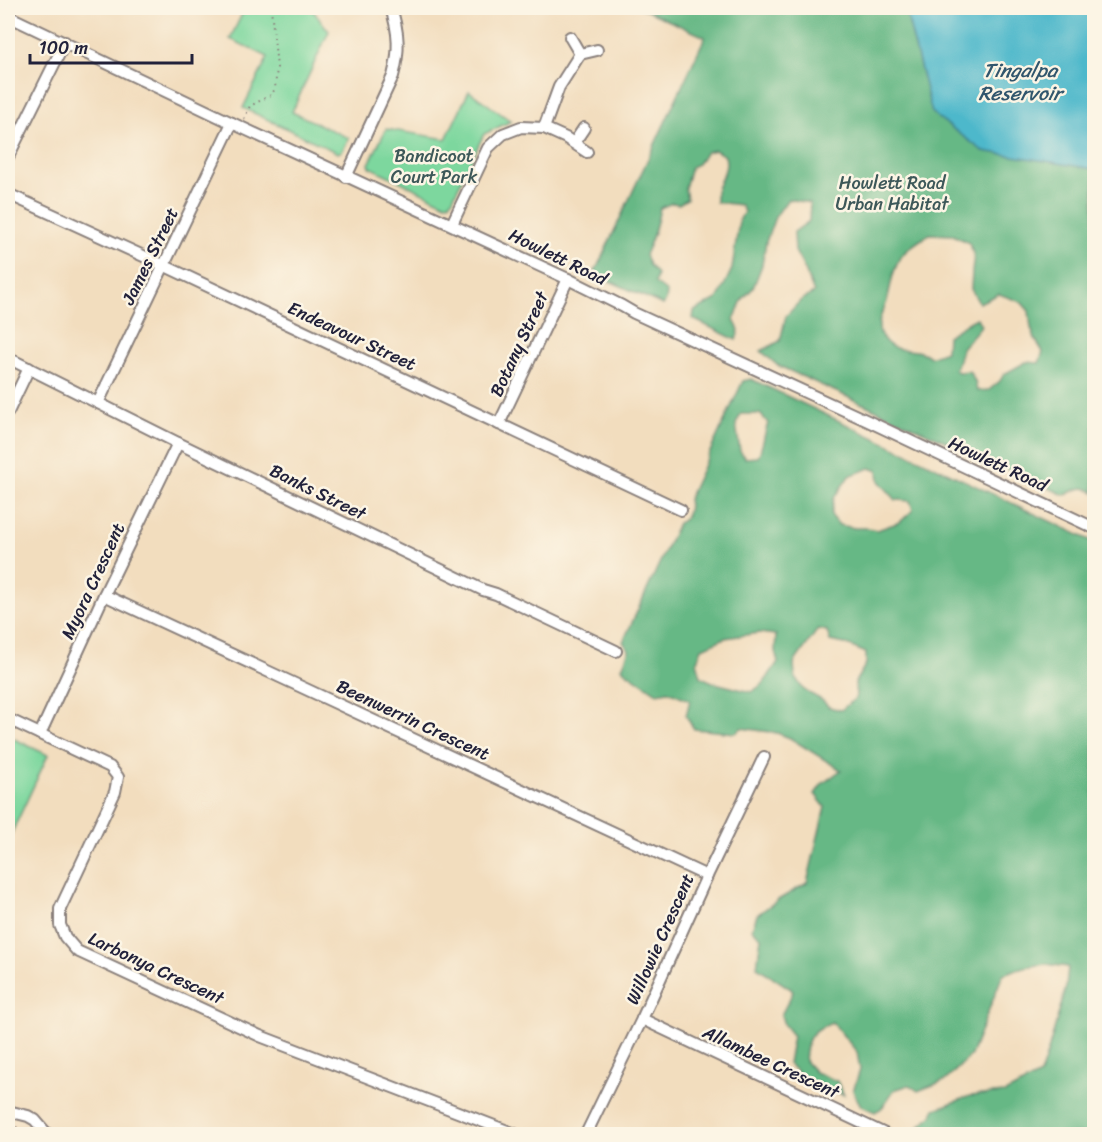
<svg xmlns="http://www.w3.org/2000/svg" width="1102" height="1142" font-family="Sriracha,sans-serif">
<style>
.green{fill:#7dd79e;stroke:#507c6c;stroke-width:1.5}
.forest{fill:#66b885;stroke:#446d60;stroke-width:1.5;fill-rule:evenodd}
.water{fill:#4db8cb;stroke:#386d83;stroke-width:1.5}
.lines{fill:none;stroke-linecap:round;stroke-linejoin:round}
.minor-casing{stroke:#8a807c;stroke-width:14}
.path{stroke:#8a807c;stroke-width:2;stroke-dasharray:1.5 4.5;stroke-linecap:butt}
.minor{stroke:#fff;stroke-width:10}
.labels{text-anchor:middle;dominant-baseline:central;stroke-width:5;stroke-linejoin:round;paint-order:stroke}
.park-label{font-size:18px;fill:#3d5859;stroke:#fcf5e5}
.street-label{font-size:18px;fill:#22223b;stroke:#fcf5e5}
.water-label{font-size:20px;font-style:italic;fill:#31566d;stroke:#fcf5e5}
</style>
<rect width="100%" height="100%" fill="#fcf5e5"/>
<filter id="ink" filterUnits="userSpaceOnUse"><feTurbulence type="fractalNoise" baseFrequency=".0167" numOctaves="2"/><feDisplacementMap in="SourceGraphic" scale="12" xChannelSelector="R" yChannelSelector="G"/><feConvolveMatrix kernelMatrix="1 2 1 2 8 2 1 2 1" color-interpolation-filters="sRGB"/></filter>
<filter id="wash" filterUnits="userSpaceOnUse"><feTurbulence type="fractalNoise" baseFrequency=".008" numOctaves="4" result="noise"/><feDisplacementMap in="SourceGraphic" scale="24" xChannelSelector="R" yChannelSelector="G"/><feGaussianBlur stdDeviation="1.35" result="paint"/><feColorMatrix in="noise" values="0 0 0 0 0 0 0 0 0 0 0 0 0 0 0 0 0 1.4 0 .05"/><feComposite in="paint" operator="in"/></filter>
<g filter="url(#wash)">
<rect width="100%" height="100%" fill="#f2ddbe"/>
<!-- green -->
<g class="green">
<polygon points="245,8 311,8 329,31 292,112 349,138 342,151 338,153 243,108 268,57 230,39"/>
<polygon points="469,91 511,121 484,134 451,202 446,204 370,167 369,164 386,129 446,139"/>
<polygon points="8,736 48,755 8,841"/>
</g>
<!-- forest -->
<g class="forest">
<path d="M641,8H905L933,114L1060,162L1094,169V493C1084,484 1075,490 1064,495L777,365L761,351L780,341L786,316L801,300L814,293L805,270L795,251L794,232L809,221L810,203L788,199L775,217L766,242L762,265L753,288L742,300L734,320L739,330L736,340L693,319L694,311L717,299L721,292L732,269L739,221L744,212L741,205L716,202C716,201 716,192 716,192C719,178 729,172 725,156L715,150L706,152L698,164L691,167L685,188L687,199L679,204L672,203L660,208C657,225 652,240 645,255L649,265L657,274L655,283L667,292L666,301L663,305L594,274L705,37ZM930,234L953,235L969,243L974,255L972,272L971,289L979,303L999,294L1021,302L1029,311L1031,328L1035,339L1043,352L1039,363L1026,362L1004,374L1000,381L989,390L977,391L975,381L969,371L958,372L955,369L959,360L962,348L981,326L977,318C966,323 958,330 947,336L946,351L930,357C917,346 898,354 887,343C881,338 878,330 879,323C880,315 885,308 887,301C891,287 892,270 901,257C907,248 920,240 930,234Z"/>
<path d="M751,379L1094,542V1134H922L914,1132L932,1115L935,1109L970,1096L1005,1093L1040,1075L1049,1048L1066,987L1068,967L1046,964L1024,967L1003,974L971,1055L946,1080L918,1091L909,1085L894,1090L882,1108L875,1112L861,1106L853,1091L860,1070L857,1052L832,1022C809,1032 807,1037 805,1061L815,1072L837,1081L844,1095L804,1079L788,1063L793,1036L784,1025L781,1015L793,992L791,989L757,967L761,937L752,929L757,915L778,900L807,883L825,807L815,794L822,784L841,770L790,738L777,733L741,728L736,733L694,729L686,716L690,700L668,691L657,693L626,672L622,668L629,650L623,642L678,523C688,520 690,508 688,499L743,381ZM741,414H760L768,423C764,434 763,446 758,457L745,458L740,451L736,424ZM870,468L878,471L879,481L896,500L910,501L913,510L900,522L877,530L868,528H855L839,525L831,515L834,498L849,476ZM818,629L827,631L830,641L845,644L866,653V664L855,682L856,698L841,710L829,707L822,700L809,693L803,689L795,677L794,663ZM759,633L776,635L775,651L778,662L763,684L751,692L715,683L701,677L697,661L702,648L725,638Z"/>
</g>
<!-- water -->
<polygon class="water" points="905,8 1094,8 1094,169 983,151 932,113"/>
</g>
<g filter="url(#ink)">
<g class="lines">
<defs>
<g id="minor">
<polyline points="8,16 232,123 568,279 622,306 634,313 870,422 1094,528"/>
<polyline points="570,37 580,54 597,50"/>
<polyline points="544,128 559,87 580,54"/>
<polyline points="574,143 584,128"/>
<polyline points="8,157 65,42"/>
<path d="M346,177L393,76C400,50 399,33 391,8"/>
<polyline points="8,194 163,265 681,510"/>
<polyline points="452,224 488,148 503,134 521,127 544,128 566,138 587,152"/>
<polyline points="8,358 178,443 483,590 496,594 616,651"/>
<polyline points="98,403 232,123"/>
<polyline points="8,412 29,368"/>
<polyline points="499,424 568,279"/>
<polyline points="104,595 707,876"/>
<polyline points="8,719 110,767 118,777 115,792 60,909 60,925 65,937 77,951 260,1036 515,1134"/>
<polyline points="40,734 104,595 178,443"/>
<polyline points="642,1019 885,1134"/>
<polyline points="8,1111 28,1116 35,1120 47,1134"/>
<polyline points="586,1134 642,1019 707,876 764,757"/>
</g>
</defs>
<!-- minor casing -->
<use href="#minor" class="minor-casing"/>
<!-- path -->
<g class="path">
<polyline points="244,119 250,106 271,95 275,89 277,67 271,8"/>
<polyline points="16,1134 17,1122"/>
</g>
<!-- minor -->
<use href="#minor" class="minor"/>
</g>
</g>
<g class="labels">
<!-- park labels -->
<g class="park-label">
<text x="434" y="156">Bandicoot<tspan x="434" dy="21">Court Park</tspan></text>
<text x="892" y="183">Howlett Road<tspan x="892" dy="21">Urban Habitat</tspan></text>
</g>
<!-- street labels -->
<g class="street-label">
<text transform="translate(150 256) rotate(-64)">James Street</text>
<text transform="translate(558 257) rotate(26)">Howlett Road</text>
<text transform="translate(352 336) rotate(25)">Endeavour Street</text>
<text transform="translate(519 344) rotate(-65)">Botany Street</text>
<text transform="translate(998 464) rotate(25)">Howlett Road</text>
<text transform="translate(318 492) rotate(26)">Banks Street</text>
<text transform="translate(93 581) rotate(-65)">Myora Crescent</text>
<text transform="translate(413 720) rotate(25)">Beenwerrin Crescent</text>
<text transform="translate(660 939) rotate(-66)">Willowie Crescent</text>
<text transform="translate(156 968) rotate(25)">Larbonya Crescent</text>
<text transform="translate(771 1062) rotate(25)">Allambee Crescent</text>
</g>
<!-- water labels -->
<g class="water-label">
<text x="1020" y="70">Tingalpa<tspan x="1020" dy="23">Reservoir</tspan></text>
</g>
</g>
<!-- margin -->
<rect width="1102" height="1142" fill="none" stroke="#fcf5e5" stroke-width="30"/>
<!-- scale -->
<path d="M30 54v9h162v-9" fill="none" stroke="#22223b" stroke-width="3"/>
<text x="39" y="54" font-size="18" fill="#22223b" stroke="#fcf5e5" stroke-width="4.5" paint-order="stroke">100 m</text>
</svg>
